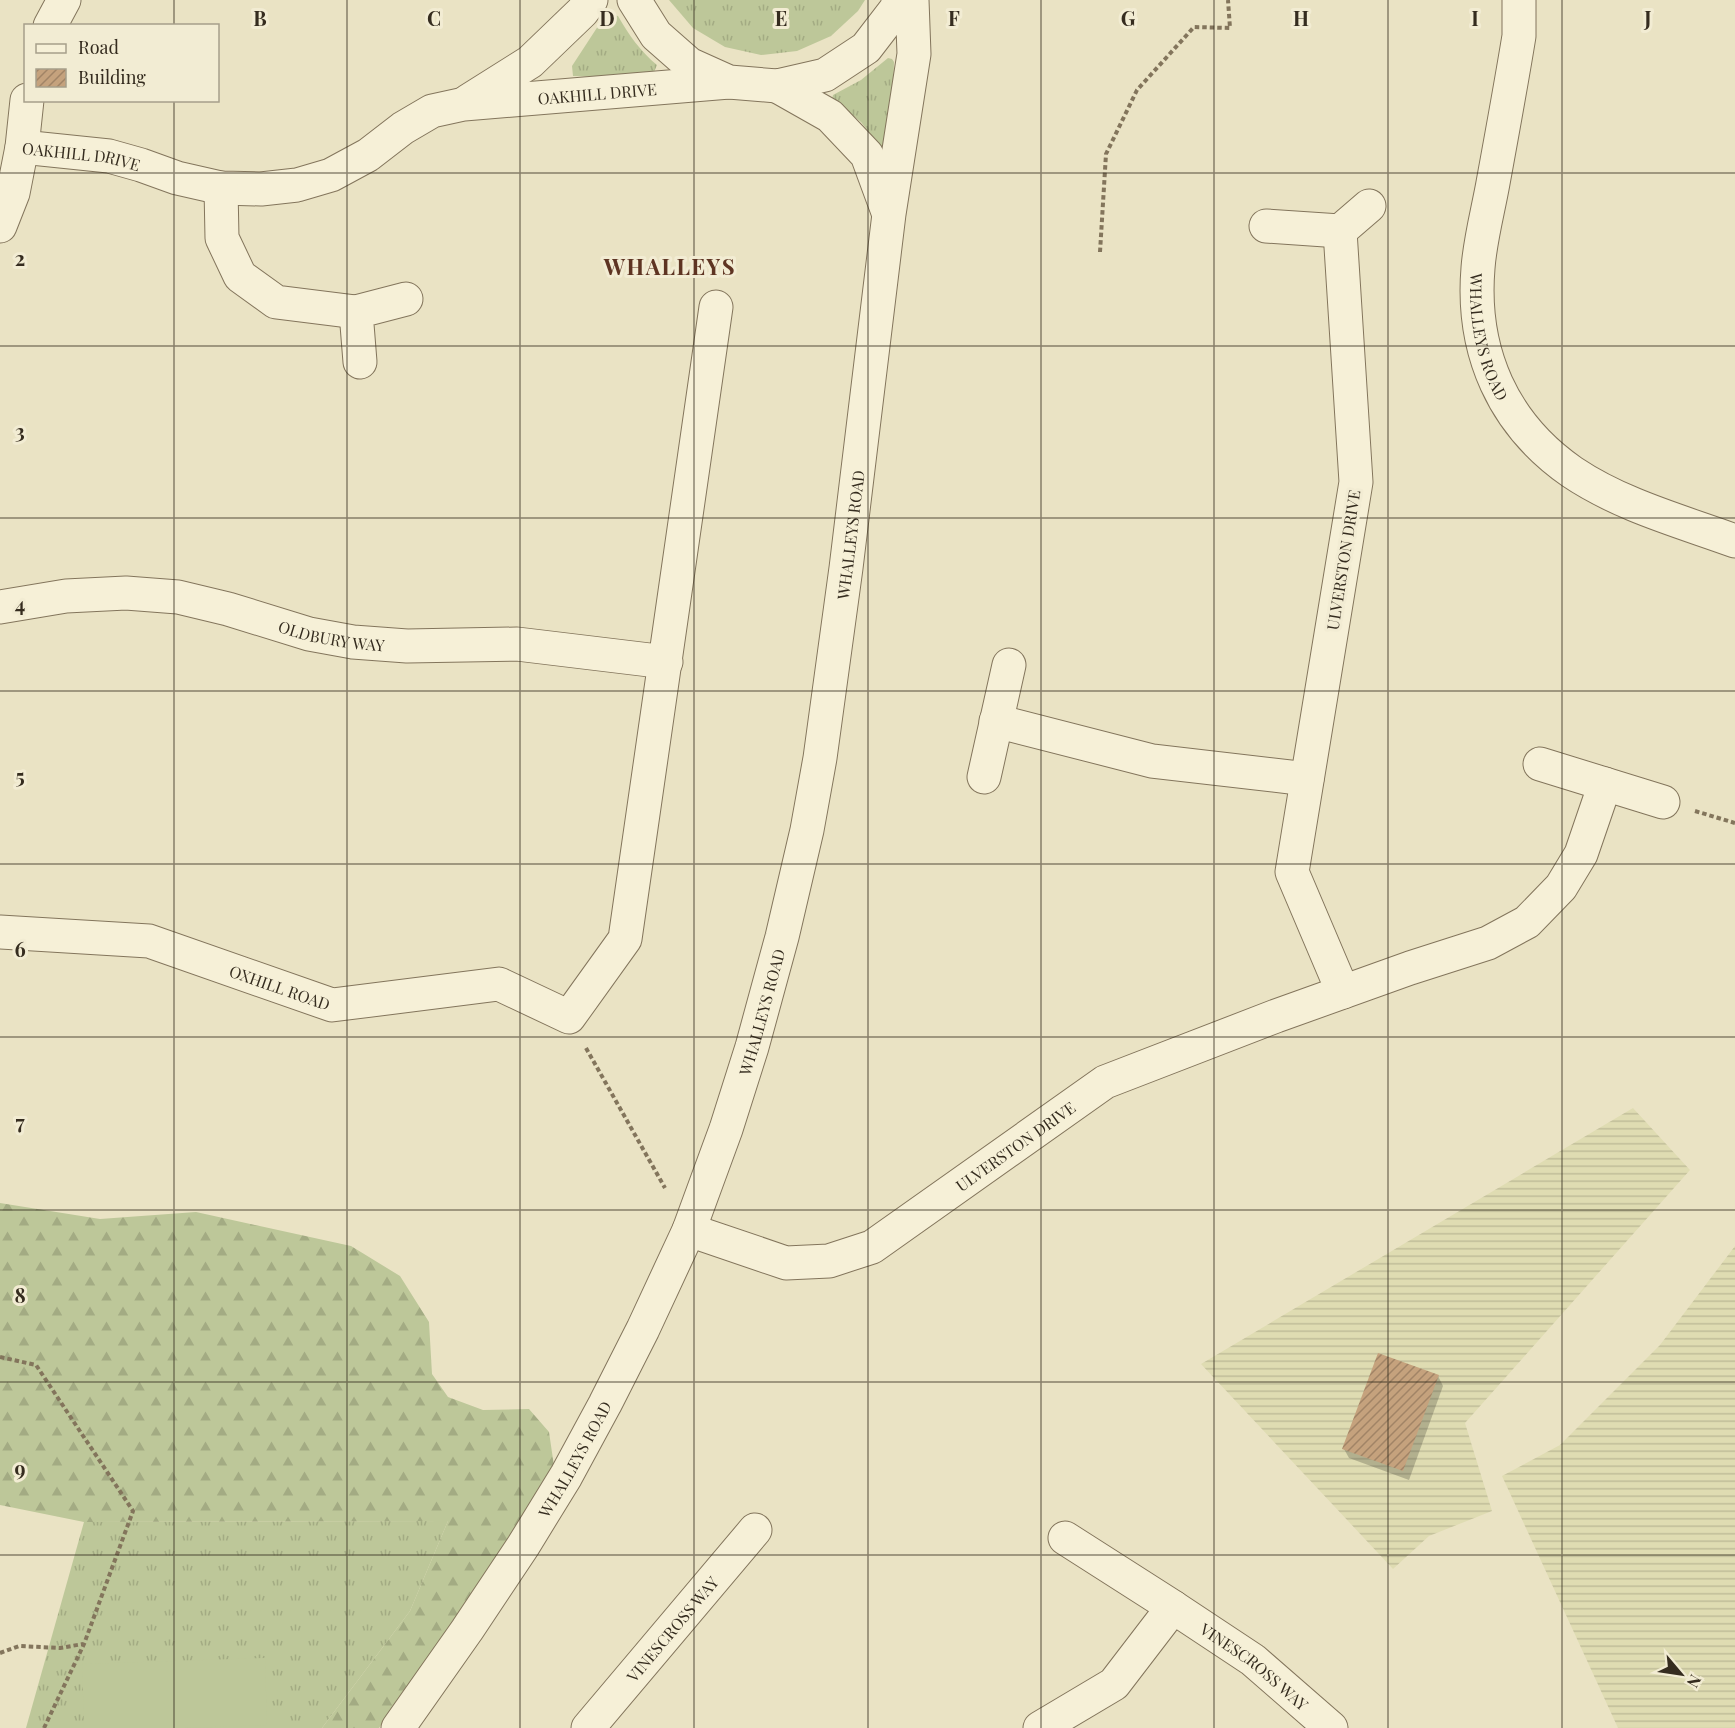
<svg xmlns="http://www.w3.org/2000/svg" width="1735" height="1728" font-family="'Playfair Display',serif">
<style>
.farmland{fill:url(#farmland-rules)}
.grass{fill:url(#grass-tufts)}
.forest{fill:url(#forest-firs)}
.pitch{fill:#bdc799}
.shadow{fill:#0003}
.building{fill:url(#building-hatch)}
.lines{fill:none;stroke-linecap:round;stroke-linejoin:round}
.minor-casing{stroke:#83755c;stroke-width:35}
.tertiary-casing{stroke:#83755c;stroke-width:35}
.path{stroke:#83755c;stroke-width:4;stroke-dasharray:4.5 3;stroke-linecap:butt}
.minor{stroke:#f6f0d7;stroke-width:33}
.tertiary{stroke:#f6f0d7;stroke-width:33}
.grid{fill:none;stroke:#352c1f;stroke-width:1.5;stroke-opacity:0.55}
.labels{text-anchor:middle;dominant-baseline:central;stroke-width:6;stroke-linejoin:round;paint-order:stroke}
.street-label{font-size:16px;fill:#352c1f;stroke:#f2ecd3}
.district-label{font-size:22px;font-weight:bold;letter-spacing:1.5px;fill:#5e3422;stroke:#f2ecd3}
.grid-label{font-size:20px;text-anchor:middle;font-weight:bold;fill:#352c1f;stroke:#f2ecd3;stroke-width:6;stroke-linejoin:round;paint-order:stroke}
</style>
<defs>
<pattern id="farmland-rules" width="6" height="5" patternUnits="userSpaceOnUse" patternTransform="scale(1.5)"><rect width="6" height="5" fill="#dfdcb2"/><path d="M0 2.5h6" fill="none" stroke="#c0bd99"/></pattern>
<pattern id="grass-tufts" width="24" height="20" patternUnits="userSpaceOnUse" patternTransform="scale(1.5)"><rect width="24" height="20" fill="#bdc799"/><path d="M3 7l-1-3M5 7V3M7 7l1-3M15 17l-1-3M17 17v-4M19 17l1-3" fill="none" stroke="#a3ab83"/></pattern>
<pattern id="forest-firs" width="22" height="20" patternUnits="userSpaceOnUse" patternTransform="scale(1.5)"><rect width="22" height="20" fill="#bdc799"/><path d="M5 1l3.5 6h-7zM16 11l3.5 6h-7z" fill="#a3ab83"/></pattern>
<pattern id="building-hatch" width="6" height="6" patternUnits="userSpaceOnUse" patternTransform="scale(1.5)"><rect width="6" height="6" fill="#c5a27d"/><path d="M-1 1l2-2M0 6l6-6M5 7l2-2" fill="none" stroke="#a18466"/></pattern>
</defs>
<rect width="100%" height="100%" fill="#eae3c4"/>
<!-- farmland -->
<g class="farmland">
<polygon points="1633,1108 1690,1170 1465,1423 1492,1511 1429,1536 1393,1569 1201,1364"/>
<polygon points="1735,1246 1735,1728 1618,1728 1502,1476 1560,1445 1660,1345"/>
</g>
<!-- grass -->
<g class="grass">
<polygon points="669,0 865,0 858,11 831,36 797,51 761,55 725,47 693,28"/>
<path d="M610,14L618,16C629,35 640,51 657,65L651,79L573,76L572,66L602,20Z"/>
<polygon points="888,58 892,59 894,62 893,99 885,146 881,148 861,122 832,99 833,95 861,80"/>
<polygon points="448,1521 410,1611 322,1728 26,1728 84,1522"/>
</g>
<!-- forest -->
<polygon class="forest" points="0,1203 100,1219 196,1212 351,1246 400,1276 429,1322 432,1374 448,1397 483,1410 529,1409 549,1432 554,1466 508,1543 379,1728 322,1728 410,1611 448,1521 84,1522 0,1505"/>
<!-- pitch -->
<polygon class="pitch" points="265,1658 267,1725 185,1728 84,1728 82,1664"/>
<!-- shadow -->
<polygon class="shadow" points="1438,1376 1443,1386 1409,1480 1349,1458 1344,1449"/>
<!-- building -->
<polygon class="building" points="1378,1353 1439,1375 1403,1471 1342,1449"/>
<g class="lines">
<defs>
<g id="minor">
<polyline points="50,26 64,0"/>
<polyline points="468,101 530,62 582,12 591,0"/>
<path id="s1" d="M22,147L109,156L141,165L177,178L221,188L261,189L297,185L331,175L368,155L403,128L432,111L464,104L729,82"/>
<polyline points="221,188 222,238 240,276 276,302 356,312"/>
<polyline points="0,226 13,193 22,147 27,100"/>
<polyline points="1266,226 1340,231 1369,206"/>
<polyline points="1340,231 1356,482 1292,872 1343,992"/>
<polyline points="360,362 356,312 406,299"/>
<path id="s2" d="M0,607L66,596L126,593L178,597L228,609L309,634L353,642L407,646L517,644L666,662"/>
<polyline points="996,721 1152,761 1307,779"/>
<polyline points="1540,764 1663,802"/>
<polyline points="984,777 1009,665"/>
<path id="s3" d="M0,932L149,941L332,1005L499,984L569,1017L625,939L716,307"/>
<path id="s4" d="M689,1230L786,1263L829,1261L872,1247L1105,1082L1276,1016L1410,968L1488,943L1527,922L1561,887L1581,854L1605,784"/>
<polyline points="1065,1538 1173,1607"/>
<path id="s5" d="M588,1728L755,1530"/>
<path id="s6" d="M1040,1728L1114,1684L1173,1607L1253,1660L1331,1728"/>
</g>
<g id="tertiary">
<polyline points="634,0 656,35 689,64 729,82 777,86 825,75 866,48 896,9 899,0"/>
<path id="s7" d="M1519,0V36C1511,85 1502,134 1493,183C1488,211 1480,240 1478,268C1471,352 1503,424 1572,472C1621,505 1680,521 1735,541"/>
<polyline points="777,86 830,116 867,155 888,212"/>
<path id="s8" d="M398,1728L467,1630L523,1546L566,1476L605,1404L643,1329L689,1230L726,1129L752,1047L782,937L807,830L820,758L846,568L889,214L914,54L912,0"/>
</g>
</defs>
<!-- minor casing -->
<use href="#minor" class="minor-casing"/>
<!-- tertiary casing -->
<use href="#tertiary" class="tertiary-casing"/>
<!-- path -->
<g class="path">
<polyline points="1100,252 1106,154 1137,90 1194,27 1230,28 1228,0"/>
<polyline points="1695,811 1735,823"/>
<polyline points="586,1048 665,1188"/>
<polyline points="0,1357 36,1365 133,1511 84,1644 44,1728"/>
<polyline points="0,1653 19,1646 60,1648 83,1644"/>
</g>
<!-- minor -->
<use href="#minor" class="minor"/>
<!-- tertiary -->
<use href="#tertiary" class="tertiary"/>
</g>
<!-- grid -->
<path class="grid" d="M174,0V26M347,0V1728M520,0V1728M694,0V1728M868,0V1728M1041,0V1728M1214,0V1728M1388,0V1728M1562,0V1728M174,100V1728M0,173H1735M0,346H1735M0,518H1735M0,691H1735M0,864H1735M0,1037H1735M0,1210H1735M0,1382H1735M0,1555H1735"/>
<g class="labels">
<!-- street labels -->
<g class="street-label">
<text stroke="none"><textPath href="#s1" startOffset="602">OAKHILL DRIVE</textPath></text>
<text stroke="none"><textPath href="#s1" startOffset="60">OAKHILL DRIVE</textPath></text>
<text stroke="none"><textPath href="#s7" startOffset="342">WHALLEYS ROAD</textPath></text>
<text stroke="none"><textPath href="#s8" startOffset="1294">WHALLEYS ROAD</textPath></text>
<text transform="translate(1343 560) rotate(-81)">ULVERSTON DRIVE</text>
<text stroke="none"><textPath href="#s2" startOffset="338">OLDBURY WAY</textPath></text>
<text stroke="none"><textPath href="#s3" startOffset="288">OXHILL ROAD</textPath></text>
<text stroke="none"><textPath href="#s8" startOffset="808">WHALLEYS ROAD</textPath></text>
<text stroke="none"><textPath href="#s4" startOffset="366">ULVERSTON DRIVE</textPath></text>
<text stroke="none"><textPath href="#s8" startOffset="322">WHALLEYS ROAD</textPath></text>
<text stroke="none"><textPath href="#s5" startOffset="130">VINESCROSS WAY</textPath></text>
<text stroke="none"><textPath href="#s6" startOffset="284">VINESCROSS WAY</textPath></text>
</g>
<!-- district labels -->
<g class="district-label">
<text x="670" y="266">WHALLEYS</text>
</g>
</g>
<g class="grid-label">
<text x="260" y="26">B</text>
<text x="434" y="26">C</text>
<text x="607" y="26">D</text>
<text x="781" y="26">E</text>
<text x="954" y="26">F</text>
<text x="1128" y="26">G</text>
<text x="1301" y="26">H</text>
<text x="1475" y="26">I</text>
<text x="1648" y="26">J</text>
<text x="20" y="266">2</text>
<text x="20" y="439">3</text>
<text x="20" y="612">4</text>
<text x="20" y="784">5</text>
<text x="20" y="957">6</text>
<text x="20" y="1130">7</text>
<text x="20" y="1303">8</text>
<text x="20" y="1476">9</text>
</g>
<!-- legend -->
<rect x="24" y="24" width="195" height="78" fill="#f2ecd3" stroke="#a69f8b" stroke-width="1.5"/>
<rect x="36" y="44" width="30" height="9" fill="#f6f0d7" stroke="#a69f8b" stroke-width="1.5"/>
<text x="78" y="54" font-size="18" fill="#352c1f">Road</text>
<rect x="36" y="69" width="30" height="18" fill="url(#building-hatch)" stroke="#a69f8b" stroke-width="1.5"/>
<text x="78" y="84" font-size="18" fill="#352c1f">Building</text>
<!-- north arrow -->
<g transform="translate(1681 1674) rotate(119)" stroke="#f2ecd3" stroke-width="4.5" paint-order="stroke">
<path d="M0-4.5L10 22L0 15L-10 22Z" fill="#352c1f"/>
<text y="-9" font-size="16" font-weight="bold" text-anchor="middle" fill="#352c1f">N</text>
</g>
</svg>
